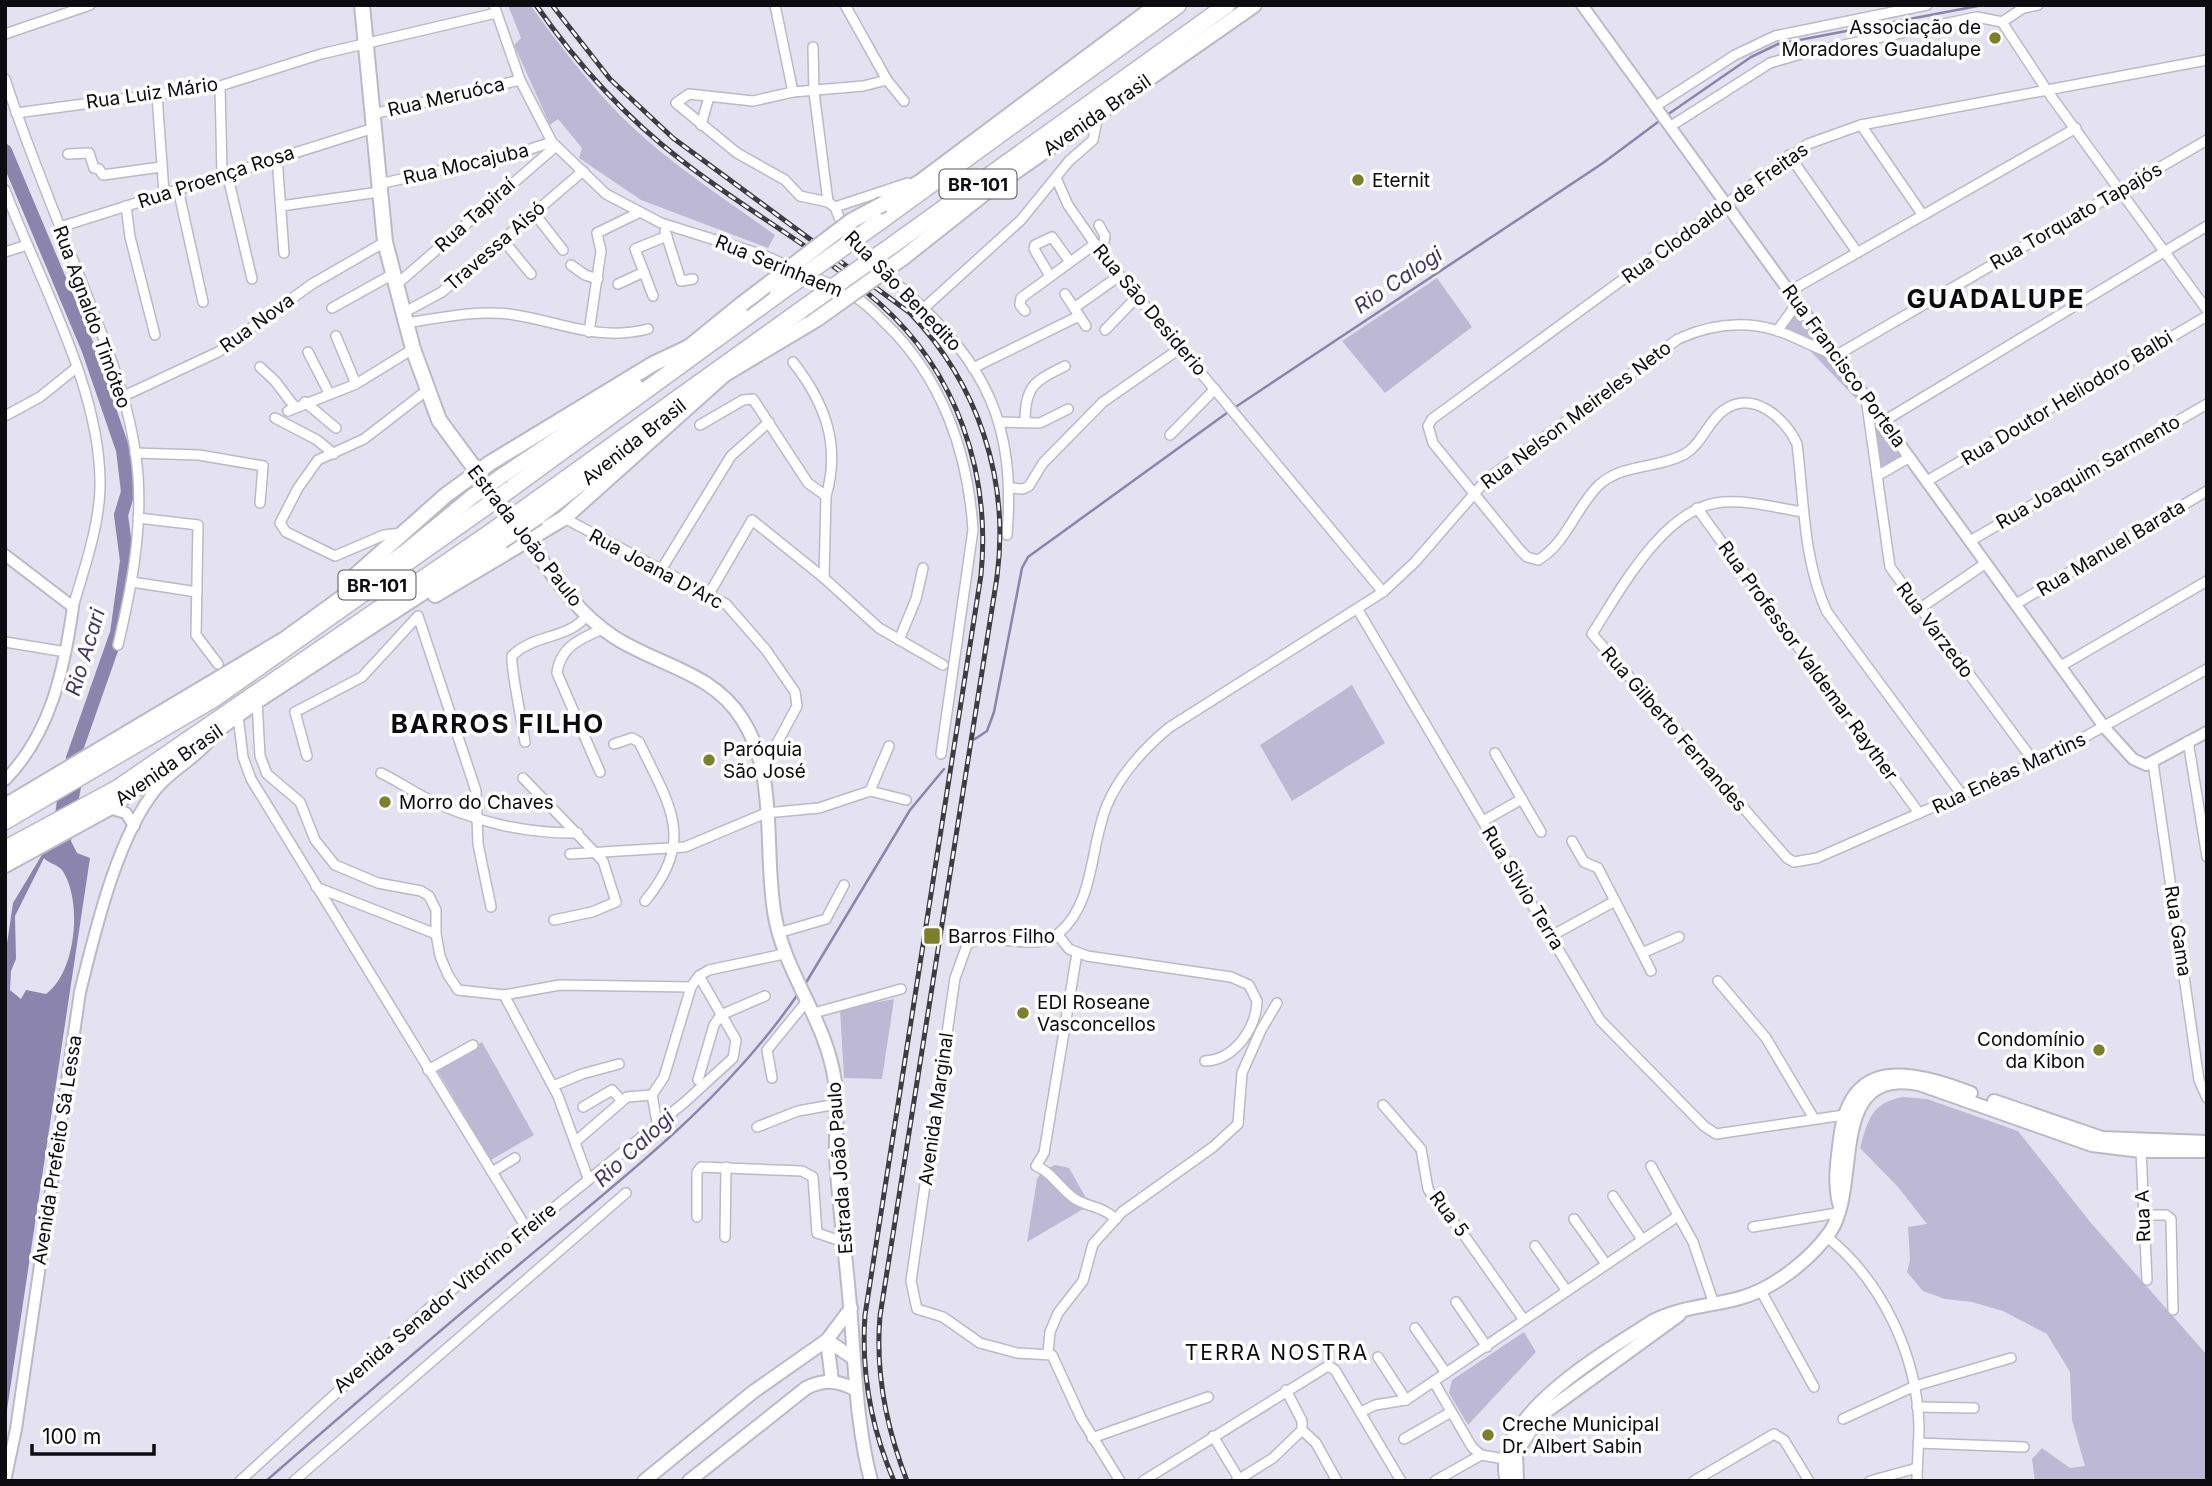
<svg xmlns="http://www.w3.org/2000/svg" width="2212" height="1486" font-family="Inter,sans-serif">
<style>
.green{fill:#bdb9d5}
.water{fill:#8b85ae;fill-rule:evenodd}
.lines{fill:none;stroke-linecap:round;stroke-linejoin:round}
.stream{stroke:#8b85ae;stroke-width:2.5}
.river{stroke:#8b85ae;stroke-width:14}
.minor-casing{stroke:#bbb9c7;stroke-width:12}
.tertiary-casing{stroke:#bbb9c7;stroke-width:14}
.secondary-casing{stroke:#bbb9c7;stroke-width:16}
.primary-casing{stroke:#bbb9c7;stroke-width:18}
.motorway-casing{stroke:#bbb9c7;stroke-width:19}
.minor{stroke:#fff;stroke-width:9}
.tertiary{stroke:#fff;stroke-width:10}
.secondary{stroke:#fff;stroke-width:12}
.primary{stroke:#fff;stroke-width:14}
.motorway{stroke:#fff;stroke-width:16}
.rail-casing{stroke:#3d3c43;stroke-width:5}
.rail{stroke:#fff;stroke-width:2.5;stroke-dasharray:8;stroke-linecap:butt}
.primary-bridge-casing{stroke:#bbb9c7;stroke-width:18;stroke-linecap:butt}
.motorway-bridge-casing{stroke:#bbb9c7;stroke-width:19;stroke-linecap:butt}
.primary-bridge{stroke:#fff;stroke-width:14}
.motorway-bridge{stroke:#fff;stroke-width:16}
.poi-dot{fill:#7c802a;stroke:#fff;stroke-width:2.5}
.labels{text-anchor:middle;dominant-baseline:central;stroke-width:7;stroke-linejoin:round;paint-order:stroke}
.shield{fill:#fff;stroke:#555558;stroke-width:2}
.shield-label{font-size:18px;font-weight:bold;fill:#0c0c10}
.poi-label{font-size:19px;fill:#0c0c10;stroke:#fff;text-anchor:start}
.street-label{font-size:19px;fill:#0c0c10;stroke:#fff}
.water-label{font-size:21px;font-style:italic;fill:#42356c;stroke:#fff}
.neighbourhood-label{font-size:21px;letter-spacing:2px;fill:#0c0c10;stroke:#fff}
.district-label{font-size:26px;font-weight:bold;letter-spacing:2px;fill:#0c0c10;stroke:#fff}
</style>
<rect width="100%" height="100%" fill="#e4e2f0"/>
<!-- green -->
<g class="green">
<path d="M508,5H530C559,44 588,83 622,117C667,162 724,198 775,235L768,248L641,200L579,158L582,148L558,119L550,125L514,45L521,38Z"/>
<polygon points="1437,278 1472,327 1385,393 1342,341"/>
<polygon points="1797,308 1909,456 1877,474 1861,404 1797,337 1779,330"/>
<polygon points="1352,685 1385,743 1292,801 1260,745"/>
<polygon points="894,999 882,1079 844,1078 840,1009"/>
<polygon points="482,1042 534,1135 491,1160 437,1070"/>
<path d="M1904,1097L1927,1099L2018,1131L2091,1223L2207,1355V1481H2035L2032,1459L2042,1448L2070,1468L2085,1466L2072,1420L2070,1372L2047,1334L2003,1311L1972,1302L1945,1299L1923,1291L1907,1272L1910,1260L1908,1227L1927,1224L1898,1187L1860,1148C1868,1119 1872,1102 1904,1097Z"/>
<polygon points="1055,1165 1069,1168 1090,1205 1027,1242 1037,1179 1042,1171"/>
<polygon points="1524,1332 1536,1352 1468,1425 1449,1393 1452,1380"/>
</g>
<!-- water -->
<path class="water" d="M88,750L71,841L77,853L90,858L5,1423V957L13,903L52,838L60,777ZM44,858C48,863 58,865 62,870C83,900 76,973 46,994L26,990L21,999L10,990L11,971L16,959L15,916Z"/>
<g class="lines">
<!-- stream -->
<g class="stream">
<polyline points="1667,115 1751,57 1778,44 1983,5"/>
<polyline points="975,739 987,731 994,712 1022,568 1028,557 1231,410 1603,163 1662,119"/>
<polyline points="804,986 910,810 944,769"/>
<path d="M266,1481C350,1408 435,1335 521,1263C620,1180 724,1102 798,994"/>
</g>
<!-- river -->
<polyline class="river" points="5,151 88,348 123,450 128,492 121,515 127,561 117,633 73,758 71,775"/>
<defs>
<g id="minor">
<polyline points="494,5 520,80 552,142 606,194 661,223 763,255 793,268"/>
<polyline points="775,5 793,92"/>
<polyline points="845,5 887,80 904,101"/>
<polyline points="2002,22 2048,92 2207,310"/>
<polyline points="5,34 90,5"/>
<polyline points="813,47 814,92 828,202"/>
<path d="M5,79C28,150 57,218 84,288C108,349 133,410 138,476C142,534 131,590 118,645"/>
<polyline points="887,80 863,86 793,92 753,101 689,94 676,103 737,153 785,180 800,196 828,202 835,207 908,183"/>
<polyline points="220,86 222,174"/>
<polyline points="157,95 164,193"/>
<polyline points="1656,106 1735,55 1775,36 1927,5"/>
<polyline points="16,113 220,86 321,54 496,13"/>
<polyline points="373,114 520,80"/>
<polyline points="701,125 709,97"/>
<polyline points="1861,125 1922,214"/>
<polyline points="1671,126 1770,63 1801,54 1977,17 2002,22 2023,8 2038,5"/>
<polyline points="68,154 89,153 94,168 99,169 103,175 161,167"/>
<polyline points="1789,155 1857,252"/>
<polyline points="277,157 284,253"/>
<polyline points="227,173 252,279"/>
<polyline points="1056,178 1068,205 1102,254 1383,592"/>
<polyline points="379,184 518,153 552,142"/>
<polyline points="178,189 203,302"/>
<path d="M5,190C39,281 102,390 100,488C99,527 84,569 73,607"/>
<polyline points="126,206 130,237 155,335"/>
<polyline points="281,206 379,192"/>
<path d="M835,207C847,244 877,266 905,291C987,365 1016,424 1007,535"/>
<polyline points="534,213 563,250"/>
<polyline points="1099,225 1105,236 1102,254"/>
<polyline points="60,227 374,128"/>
<polyline points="665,231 681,281 693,279"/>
<polyline points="503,240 531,274"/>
<polyline points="5,252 27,245"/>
<polyline points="571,265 585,275 598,279"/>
<path d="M806,274C822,281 840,287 855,297C866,303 875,313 884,322C942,377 968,452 973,530L941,754"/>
<polyline points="1050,276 1034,249 1035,245 1052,237 1070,262"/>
<polyline points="618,284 644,272"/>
<polyline points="396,285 556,146"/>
<polyline points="1790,291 2076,128"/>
<polyline points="1065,294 1086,326"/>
<polyline points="653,296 635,249 667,236"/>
<polyline points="332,308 393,274"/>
<polyline points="1074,308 1119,276"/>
<polyline points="923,309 1021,220 1069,161 1093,140 1098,115"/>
<polyline points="1025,311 1020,305 1021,298 1095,244"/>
<polyline points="403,313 442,292 583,171"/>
<path d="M406,323C439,318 475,310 509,314C560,321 595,342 648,329"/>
<polyline points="1105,330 1136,298"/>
<polyline points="1777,331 1798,302"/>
<polyline points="589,332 601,251 597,233 638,213"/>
<polyline points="336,336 356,384"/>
<polyline points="308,352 329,393"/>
<path d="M793,362C825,403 841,445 826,496"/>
<polyline points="260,367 275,381 294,406"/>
<polyline points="973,368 1079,316"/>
<polyline points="124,396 218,352 312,284 385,242"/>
<polyline points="1866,398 1890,567 2035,763"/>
<polyline points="305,402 336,428"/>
<polyline points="288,411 356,384 413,349"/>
<polyline points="5,416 40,397 76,368"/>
<polyline points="275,418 317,440 334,454"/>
<polyline points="1884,421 2207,226"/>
<polyline points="1000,422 1040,423 1068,409"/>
<path d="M1025,422C1025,385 1035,381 1065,366"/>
<polyline points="700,425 743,400 753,399 808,483 826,496 824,578 879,628 943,665"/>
<polyline points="1170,435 1215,389"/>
<polyline points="135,453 199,455 263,466 260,503"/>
<polyline points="1877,476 1910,457"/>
<polyline points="1927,481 2207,316"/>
<polyline points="1011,488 1023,489 1029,486 1043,463 1103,402 1182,347"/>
<polyline points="1697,508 1919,813"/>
<path d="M1803,512C1777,508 1749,500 1723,502C1665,506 1621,589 1592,634L1787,858L1794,862L1817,858L2054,754L2207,669"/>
<polyline points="138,518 198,525 196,635 218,664"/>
<polyline points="564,518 726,604 766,650 795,692 797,706 775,747 761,763"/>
<polyline points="402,533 384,535 335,556 286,532 280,523 298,488 318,460 364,439 426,391"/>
<polyline points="1970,541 2207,404"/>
<polyline points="661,570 731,456 769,422"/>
<polyline points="132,582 197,592"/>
<polyline points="709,594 752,520 824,578"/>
<polyline points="2016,604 2207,491"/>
<polyline points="1919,609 1986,563"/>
<polyline points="1358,610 1600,1020 1704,1126 1716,1134 1851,1114"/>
<polyline points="899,640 916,599 923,568"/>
<polyline points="5,642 66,652"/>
<polyline points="2061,666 2207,581"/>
<polyline points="257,701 260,756 267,774 300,802 315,840 335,865 378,883 421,891 429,896 436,910 436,934 440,956 448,975 458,990 504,995 560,985 691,987 699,976 709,970 784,954"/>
<polyline points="238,716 243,757 251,779 527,1229"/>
<polyline points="2188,741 2207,857"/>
<path d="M525,742C523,727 510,665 512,656C533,634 570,639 587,615"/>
<path d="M614,744L632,738L639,742C669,805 697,839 645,901"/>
<polyline points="1495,753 1541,832"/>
<polyline points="307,756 295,712 362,677 418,616 476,791 478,844 491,907"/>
<polyline points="2153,763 2199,1080 2207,1098"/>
<path d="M600,772L557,673C560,647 581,638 603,629"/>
<path d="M381,773C396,780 410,790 424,797C471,821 525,834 578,833"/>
<polyline points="523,778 603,861 616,902 592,912 554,920"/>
<polyline points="870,791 889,746"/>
<path d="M1962,795L1827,612C1803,560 1804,500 1797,444C1786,419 1753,389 1724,410C1708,421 1702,444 1685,454C1658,469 1623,463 1599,485C1576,507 1566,544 1538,560L1527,557L1520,550L1433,443L1428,426L1432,419L1808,144L1861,125L2207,60"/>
<polyline points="1483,821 1522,799"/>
<polyline points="1572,841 1584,862 1598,868 1642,953 1679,937"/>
<polyline points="570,854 685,847 766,813 819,808 870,791 906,800"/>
<polyline points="316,887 436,934"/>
<polyline points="778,933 826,919 844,885"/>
<path d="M1058,935L1069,949L1087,956L1231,977L1249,985L1257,1001C1256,1029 1234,1060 1205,1061"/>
<polyline points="1553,935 1615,901"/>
<path d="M1077,953L1044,1153L1036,1166C1052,1172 1060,1189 1075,1199C1090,1208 1100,1205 1116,1219"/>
<polyline points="1642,953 1651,971"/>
<polyline points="1718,981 1766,1038 1813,1117"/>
<polyline points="504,995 558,1096 588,1178"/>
<polyline points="814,1013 901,989"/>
<polyline points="428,1070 473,1045"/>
<polyline points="772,1078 767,1050 807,1001"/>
<polyline points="698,1080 714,1025 721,1015 765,996"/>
<polyline points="553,1086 582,1074 619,1064"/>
<polyline points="1383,1105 1421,1149 1428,1189 1439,1207 1459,1228 1524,1320"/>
<polyline points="583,1107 612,1090 622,1101"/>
<polyline points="657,1122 652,1095 664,1077 691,987"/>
<polyline points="757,1127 798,1111 837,1104"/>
<polyline points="575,1142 627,1097 652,1095"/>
<polyline points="2141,1151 2147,1280"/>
<polyline points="1651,1166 1693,1242 1714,1304"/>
<polyline points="492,1172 515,1158"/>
<polyline points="1613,1196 1641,1238"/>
<polyline points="2142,1215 2166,1215 2171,1219 2173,1310"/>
<polyline points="697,1217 697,1172 701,1167 802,1171 813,1177 817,1233 844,1242"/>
<polyline points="1574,1219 1606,1264"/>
<polyline points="1753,1227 1837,1213"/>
<polyline points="725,1237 726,1167"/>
<path d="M1827,1237C1882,1281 1917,1355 1919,1426C1919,1444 1917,1463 1917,1481"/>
<polyline points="1535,1246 1567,1291"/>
<polyline points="1761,1291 1814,1387"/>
<polyline points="1456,1302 1487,1347"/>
<polyline points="1415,1328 1446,1373"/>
<polyline points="1048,1353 1050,1332 1058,1313 1083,1281 1093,1244 1122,1212 1213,1147 1238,1124 1242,1073 1261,1030 1277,1003"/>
<polyline points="1378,1357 1406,1400"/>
<polyline points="1434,1382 1472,1447 1481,1455 1505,1459"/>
<polyline points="1286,1390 1302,1421 1302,1430 1316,1443 1337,1481"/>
<polyline points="1917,1407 1974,1408"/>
<polyline points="1361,1412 1375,1405 1406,1400 1678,1216"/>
<polyline points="1843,1419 1915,1386 2011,1358"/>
<polyline points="1213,1436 1239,1479"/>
<polyline points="1092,1438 1208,1397"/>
<polyline points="1404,1439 1451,1412"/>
<polyline points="1918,1443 2024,1447"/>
<polyline points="240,1481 427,1310 685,1102 733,1058 736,1040 699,976"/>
<polyline points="294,1481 626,1193"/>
<path d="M1120,1481L1081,1418L1052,1355L1017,1353L980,1343L943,1317L917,1309L911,1281L955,978L967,945C988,928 1034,955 1059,933C1095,903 1090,845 1107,805C1119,776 1146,746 1170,727L1383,592L1415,562L1487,479L1678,339C1709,325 1741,320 1775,330C1796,336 1815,349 1837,355L2207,140"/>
<polyline points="1143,1481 1328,1366 1335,1370 1401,1481"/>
<polyline points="1236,1481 1273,1458 1302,1430"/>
<polyline points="1435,1481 1481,1455"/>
<polyline points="1694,1481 1774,1434 1784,1440 1809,1481"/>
<polyline points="1870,1481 1917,1468"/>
</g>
<g id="tertiary">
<polyline points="1582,5 2105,728 2133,759 2146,765 2207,732"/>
<path d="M5,555L73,607C64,670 51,733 5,780"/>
<polyline points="109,808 126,813 134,826"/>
<path d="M5,1481L16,1429L80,992C95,932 117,836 157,788C173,769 197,758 212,738"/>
</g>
<g id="secondary">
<path d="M529,542C553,576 577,613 614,637C657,665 713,672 742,719C779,776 763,853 775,917C786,976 827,1022 835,1082C839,1107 835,1132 836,1157C839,1207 846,1256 850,1306C855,1364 856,1424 871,1481"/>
<polyline points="1994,1101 2102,1138 2207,1142"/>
<path d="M1839,1203C1834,1182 1837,1162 1840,1139C1850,1055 1912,1071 1971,1093"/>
<polyline points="827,1340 832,1381"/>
<polyline points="827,1340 853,1358"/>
<polyline points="644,1481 753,1392 827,1340 851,1308"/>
<path d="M689,1481L806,1388C825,1379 837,1380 856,1390"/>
<path d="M1507,1481C1488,1418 1608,1350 1653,1321C1680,1307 1711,1306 1740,1298C1773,1289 1810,1260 1830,1232C1862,1186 1825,1067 1919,1084L2092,1145L2141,1151H2207"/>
<polyline points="1517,1481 1516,1453 1540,1416 1679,1315"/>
</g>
<g id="primary">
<polyline points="362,5 385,242 413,349 439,420 529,542"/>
<polyline points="883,204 920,182 1157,5"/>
<polyline points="904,257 986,192 1254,5"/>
<polyline points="683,352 742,304"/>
<polyline points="725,374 817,319"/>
<polyline points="503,475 636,386"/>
<polyline points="538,517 664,419"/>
<polyline points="349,581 446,495 490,463 653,364 689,347"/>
<polyline points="435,595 564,518 727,372"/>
<polyline points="5,806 285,639 405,552 473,496"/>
<polyline points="5,865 109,808 257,701 502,541"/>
</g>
<g id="motorway">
<polyline points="879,222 1178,5"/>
<polyline points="894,244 1227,5"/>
<polyline points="509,490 778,294"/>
<polyline points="528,506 801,310"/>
<polyline points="5,821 215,698 484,508"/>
<polyline points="5,849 118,788 491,532"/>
</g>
</defs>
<!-- minor casing -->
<use href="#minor" class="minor-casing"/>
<!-- tertiary casing -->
<use href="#tertiary" class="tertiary-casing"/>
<!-- secondary casing -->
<use href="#secondary" class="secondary-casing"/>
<!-- primary casing -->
<use href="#primary" class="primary-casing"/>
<!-- motorway casing -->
<use href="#motorway" class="motorway-casing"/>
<!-- minor -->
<use href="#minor" class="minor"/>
<!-- tertiary -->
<use href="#tertiary" class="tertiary"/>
<!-- secondary -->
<use href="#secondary" class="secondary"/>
<!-- primary -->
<use href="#primary" class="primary"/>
<!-- motorway -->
<use href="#motorway" class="motorway"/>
<defs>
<g id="rail">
<path d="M536,5C577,64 624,116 681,160C745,210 818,249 879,303C957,372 991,473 981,575L865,1315C861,1372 871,1428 894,1481"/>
<path d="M552,5L610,79L673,138L910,313C978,384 1010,479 997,577L880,1316C875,1374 886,1427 907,1481"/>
</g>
</defs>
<!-- rail casing -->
<use href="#rail" class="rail-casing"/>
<!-- rail -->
<use href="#rail" class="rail"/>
<defs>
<g id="primary-bridge">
<polyline points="742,304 851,221 883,204"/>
<polyline points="817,319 904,257"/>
<polyline points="473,496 503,475"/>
<polyline points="502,541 538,517"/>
</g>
<g id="motorway-bridge">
<polyline points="778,294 879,222"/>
<polyline points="801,310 894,244"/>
<polyline points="484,508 509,490"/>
<polyline points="491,532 528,506"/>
</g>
</defs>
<!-- primary-bridge casing -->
<use href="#primary-bridge" class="primary-bridge-casing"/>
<!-- motorway-bridge casing -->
<use href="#motorway-bridge" class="motorway-bridge-casing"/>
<!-- primary-bridge -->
<use href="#primary-bridge" class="primary-bridge"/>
<!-- motorway-bridge -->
<use href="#motorway-bridge" class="motorway-bridge"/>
</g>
<!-- markers -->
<g class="poi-dot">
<circle cx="1995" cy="38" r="7"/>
<circle cx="1358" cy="180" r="7"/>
<circle cx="709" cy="760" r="7"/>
<circle cx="385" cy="802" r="7"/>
<rect x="923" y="927" width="18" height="18" rx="3.5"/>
<circle cx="1023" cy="1013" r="7"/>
<circle cx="2099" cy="1050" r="7"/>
<circle cx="1488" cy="1435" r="7"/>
</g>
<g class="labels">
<!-- shield labels -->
<g class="shield">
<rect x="939.5" y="169.5" width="77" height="29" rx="5"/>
<rect x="338.5" y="570.5" width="77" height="29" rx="5"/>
</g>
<g class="shield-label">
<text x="978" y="184">BR-101</text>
<text x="377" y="585">BR-101</text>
</g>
<!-- poi labels -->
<g class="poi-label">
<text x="1981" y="27" text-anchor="end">Associação de<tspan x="1981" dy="22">Moradores Guadalupe</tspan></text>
<text x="1372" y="180">Eternit</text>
<text x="723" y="749">Paróquia<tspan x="723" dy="22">São José</tspan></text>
<text x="399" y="802">Morro do Chaves</text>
<text x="948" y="936">Barros Filho</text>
<text x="1037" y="1002">EDI Roseane<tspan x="1037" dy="22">Vasconcellos</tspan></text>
<text x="2085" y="1039" text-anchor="end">Condomínio<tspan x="2085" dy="22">da Kibon</tspan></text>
<text x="1502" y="1424">Creche Municipal<tspan x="1502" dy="22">Dr. Albert Sabin</tspan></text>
</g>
<!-- street labels -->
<g class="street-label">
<text transform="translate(152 93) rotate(-8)">Rua Luiz Mário</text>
<text transform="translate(446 97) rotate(-13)">Rua Meruóca</text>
<text transform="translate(1097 115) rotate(-35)">Avenida Brasil</text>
<text transform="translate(466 164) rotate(-13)">Rua Mocajuba</text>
<text transform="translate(216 177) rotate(-18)">Rua Proença Rosa</text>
<text transform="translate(1715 213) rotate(-36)">Rua Clodoaldo de Freitas</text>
<text transform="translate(475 215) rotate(-42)">Rua Tapiraí</text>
<text transform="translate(2076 216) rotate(-30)">Rua Torquato Tapajós</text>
<text transform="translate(495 246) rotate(-41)">Travessa Aisó</text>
<text transform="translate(779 266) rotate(22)">Rua Serinhaem</text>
<text transform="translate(903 291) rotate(46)">Rua Sāo Benedito</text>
<text transform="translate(1150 310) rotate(50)">Rua Sāo Desiderio</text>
<text transform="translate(92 317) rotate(70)">Rua Agnaldo Timóteo</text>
<text transform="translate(257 323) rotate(-36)">Rua Nova</text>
<text transform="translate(1844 366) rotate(54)">Rua Francisco Portela</text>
<text transform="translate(2067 398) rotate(-31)">Rua Doutor Heliodoro Balbi</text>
<text transform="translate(1576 415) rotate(-37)">Rua Nelson Meireles Neto</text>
<text transform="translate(634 442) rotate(-38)">Avenida Brasil</text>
<text transform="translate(2088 472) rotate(-30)">Rua Joaquim Sarmento</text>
<text transform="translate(525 536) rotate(52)">Estrada João Paulo</text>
<text transform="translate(2111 548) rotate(-31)">Rua Manuel Barata</text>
<text transform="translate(656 569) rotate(28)">Rua Joana D'Arc</text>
<text transform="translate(1935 630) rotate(53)">Rua Varzedo</text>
<text transform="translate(1808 661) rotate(54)">Rua Professor Valdemar Rayther</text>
<text transform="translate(1674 729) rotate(49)">Rua Gilberto Fernandes</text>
<text transform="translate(169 765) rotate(-35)">Avenida Brasil</text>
<text transform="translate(2009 773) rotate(-25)">Rua Enéas Martins</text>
<text transform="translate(1523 888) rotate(59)">Rua Silvio Terra</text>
<text transform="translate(2178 931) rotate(81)">Rua Gama</text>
<text transform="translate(936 1109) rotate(-82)">Avenida Marginal</text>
<text transform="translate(57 1150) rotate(-81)">Avenida Prefeito Sá Lessa</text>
<text transform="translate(840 1168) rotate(-94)">Estrada João Paulo</text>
<text transform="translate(1449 1214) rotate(53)">Rua 5</text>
<text transform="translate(2143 1216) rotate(-92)">Rua A</text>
<text transform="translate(445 1298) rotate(-40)">Avenida Senador Vitorino Freire</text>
</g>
<!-- water labels -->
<g class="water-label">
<text transform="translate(1398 280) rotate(-34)">Rio Calogi</text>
<text transform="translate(85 652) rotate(-73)">Rio Acari</text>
<text transform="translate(634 1148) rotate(-43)">Rio Calogi</text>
</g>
<!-- neighbourhood labels -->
<g class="neighbourhood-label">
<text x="1277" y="1352">TERRA NOSTRA</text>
</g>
<!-- district labels -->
<g class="district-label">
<text x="1996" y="298">GUADALUPE</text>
<text x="498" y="723">BARROS FILHO</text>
</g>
</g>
<!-- border -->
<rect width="2212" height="1486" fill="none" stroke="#0c0c10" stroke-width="14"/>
<!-- scale -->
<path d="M32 1444v10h122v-10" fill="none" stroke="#0c0c10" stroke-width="3.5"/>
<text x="42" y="1444" font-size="21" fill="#0c0c10" stroke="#ffffff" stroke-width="5" paint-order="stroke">100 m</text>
</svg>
